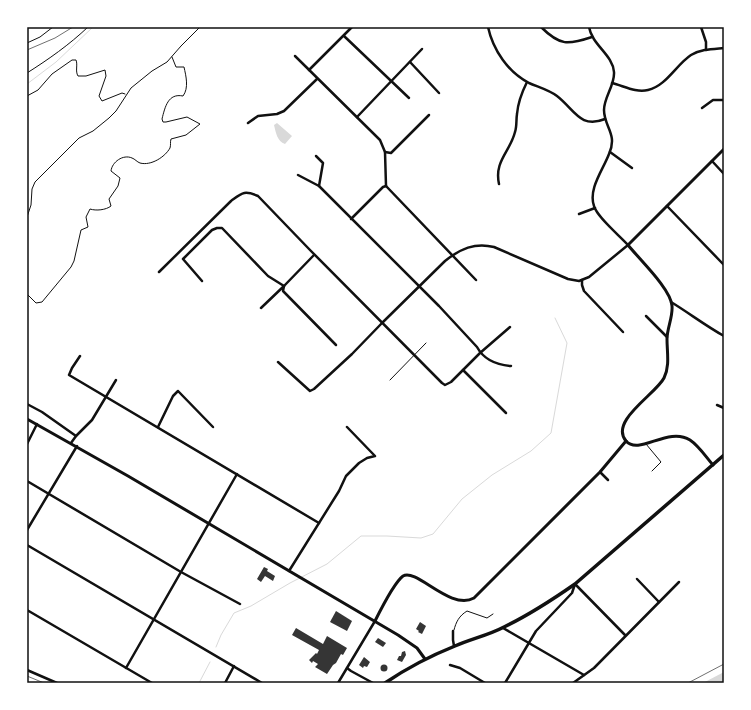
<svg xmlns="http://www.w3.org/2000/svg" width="751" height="710" font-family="Raleway,sans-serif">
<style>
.water{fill:#d9d9d9}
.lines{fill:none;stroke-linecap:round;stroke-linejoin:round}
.stream{stroke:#d9d9d9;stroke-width:1}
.building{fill:#353535}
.path{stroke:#111;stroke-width:1}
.service{stroke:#111;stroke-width:1}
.minor{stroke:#111;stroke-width:2.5}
.tertiary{stroke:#111;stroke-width:3}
.secondary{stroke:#111;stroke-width:3}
.primary{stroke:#111;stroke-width:3.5}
.rail{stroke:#707070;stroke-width:1}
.neatline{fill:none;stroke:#111;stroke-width:1.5}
</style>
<rect width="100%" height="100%" fill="#fff"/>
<!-- water -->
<g class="water">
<path d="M277,123L292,136L285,144C277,141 276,133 274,125Z"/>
<polygon points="724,672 724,683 703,683"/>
</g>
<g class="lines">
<!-- stream -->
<g class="stream">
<polyline points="27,84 56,62 93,27"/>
<polyline points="216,647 221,635 234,613 251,606 290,583 327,564 361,536 387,536 421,538 433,534 462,499 492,475 531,451 551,433 567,343 555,318"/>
<polyline points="199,683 210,662"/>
</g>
</g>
<!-- building -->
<g class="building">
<polygon points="264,567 268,569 267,571 275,576 273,581 265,576 261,582 257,579"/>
<polygon points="336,611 352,621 347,631 330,622"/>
<polygon points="420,622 426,626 422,634 418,632 419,631 416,629"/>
<polygon points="296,628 323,644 327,636 347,648 343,655 341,654 336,663 333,665 327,674 315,667 318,664 313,661 312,663 309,660 316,653 317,654 319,650 292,635"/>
<polygon points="378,638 386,643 383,647 375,642"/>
<polygon points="405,651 406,655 402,662 397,660 399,656 401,656 402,652"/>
<polygon points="364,657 370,662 367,667 364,666 363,668 359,665"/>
<circle cx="384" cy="668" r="3.5"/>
</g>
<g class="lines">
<!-- path -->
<g class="path">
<polyline points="27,43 40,37 53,27"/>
<path d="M27,73C49,59 69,45 88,27"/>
<path d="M27,96L38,90L52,74L72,60H76C78,65 75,71 78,76H86L105,70L106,76L99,96L102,101L122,93L125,94"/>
<polyline points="27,217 31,205 32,189 35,182 79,138 93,131 109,118 116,111 131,88 152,71 167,62 181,46 200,27"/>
<path d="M27,294L36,303L42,302L71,267L74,261L81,230L88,227L86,217L90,209C96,211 106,210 111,206L109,199L118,186L120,178L111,171C112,162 123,154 132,158C135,159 137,162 140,163C151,166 165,157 170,148C171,145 170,142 171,139L186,135L200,124L187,117L166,122H163L162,119C165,107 168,93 183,96C189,88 186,76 184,67H176L172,57"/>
</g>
<!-- service -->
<g class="service">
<polyline points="390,380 426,343"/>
<polyline points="646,444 661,462 652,471"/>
<path d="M454,630C456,622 459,616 467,611L487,618L493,614"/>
</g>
<!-- minor -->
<g class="minor">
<path d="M488,27C493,50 508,72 529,83C538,87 549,90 557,96C575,110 580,129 605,119"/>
<path d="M541,27C560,46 568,45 592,37"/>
<polyline points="701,27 706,42 706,50"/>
<polyline points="344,36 409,98"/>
<polyline points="295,56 380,140 385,152 386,186"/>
<polyline points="410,62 439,93"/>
<polyline points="309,70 352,27"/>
<path d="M612,83C624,86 636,93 648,90C666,86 676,65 691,55C701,49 713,49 724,48"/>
<polyline points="702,108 713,100 724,100"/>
<polyline points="357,117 422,49"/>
<polyline points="248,123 258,116 277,114 284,111 317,79"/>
<polyline points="385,152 391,153 429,115"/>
<polyline points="610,152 632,168"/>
<polyline points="316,156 323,163 319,186"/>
<polyline points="712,161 724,174"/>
<path d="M298,175L319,186L439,306L477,347C484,360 498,365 511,366"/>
<path d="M499,184C494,161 510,152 515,132C517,126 516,120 517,114C518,102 522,92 527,82"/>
<polyline points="386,186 476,280"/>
<polyline points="667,206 724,265"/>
<polyline points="579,214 595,208"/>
<polyline points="351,219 383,187 386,186"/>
<path d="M159,272L231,201C242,193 244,190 258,196L310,250L442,383L445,385L451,382L480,353L510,327"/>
<polyline points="582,280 582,285 584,291 623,332"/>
<polyline points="202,281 183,259 212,230 217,228 222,228 268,276 284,286"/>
<polyline points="284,286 283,291 336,345"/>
<path d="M671,302C689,313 706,326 724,336"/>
<polyline points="261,308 284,286 314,255"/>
<polyline points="646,316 667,337"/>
<polyline points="80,356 72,368 69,375 319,523"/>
<path d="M278,362L310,391L314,389L352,354L382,323L445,261C460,249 475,242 494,247L568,279L579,281L589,277L628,245C619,235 597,217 594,206C588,189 603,170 609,154C618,134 604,127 604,110C604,97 615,85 614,72C613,55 592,45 589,27"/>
<polyline points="463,370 506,413"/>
<polyline points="27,404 42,412 76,436"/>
<polyline points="717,405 724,408"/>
<polyline points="158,427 173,396 178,391 213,427"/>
<polyline points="71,443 76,436 92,420 116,380"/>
<polyline points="27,444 37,424"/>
<polyline points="600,472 608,480"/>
<polyline points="27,481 181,572 240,604"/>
<polyline points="27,530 77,446"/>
<polyline points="27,545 262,683"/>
<polyline points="289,571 339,491 346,476 359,463 367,458 375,456 347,427"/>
<polyline points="637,579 659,602"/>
<polyline points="27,610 152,683"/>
<polyline points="503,628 584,675"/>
<polyline points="453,631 453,640 454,646"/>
<polyline points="450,665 460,668 485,683"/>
<polyline points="126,668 237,474"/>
<polyline points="347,668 351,671 373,683"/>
<polyline points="27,670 57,683"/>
<polyline points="225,683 234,666"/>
<polyline points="338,683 375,621"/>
<polyline points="505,683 536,631 572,593 575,584 625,635"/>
<polyline points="573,683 594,668 679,582"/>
</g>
<!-- tertiary -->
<g class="tertiary">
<path d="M713,465C706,457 699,446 690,440C668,426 639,456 626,441C609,421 656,394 664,378C670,366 667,352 667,339C667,328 673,317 672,306C671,289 639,259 628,245L724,149"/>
<path d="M375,621C380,611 395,582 403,576C417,568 450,611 474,598L600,472L626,441"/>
</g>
<!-- secondary -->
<polyline class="secondary" points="27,419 128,476 398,635 417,648 425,659"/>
<!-- primary -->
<path class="primary" d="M385,683C407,668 430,656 455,646C471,639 489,635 504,627C529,615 552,600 575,584L724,455"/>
<!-- rail -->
<g class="rail">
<polyline points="27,50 55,38 73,27"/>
<polyline points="27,676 44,683"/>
<polyline points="688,683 724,664"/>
</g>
</g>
<!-- border -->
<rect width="751" height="710" fill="none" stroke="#ffffff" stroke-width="56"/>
<rect x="28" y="28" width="695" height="654" class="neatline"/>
</svg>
